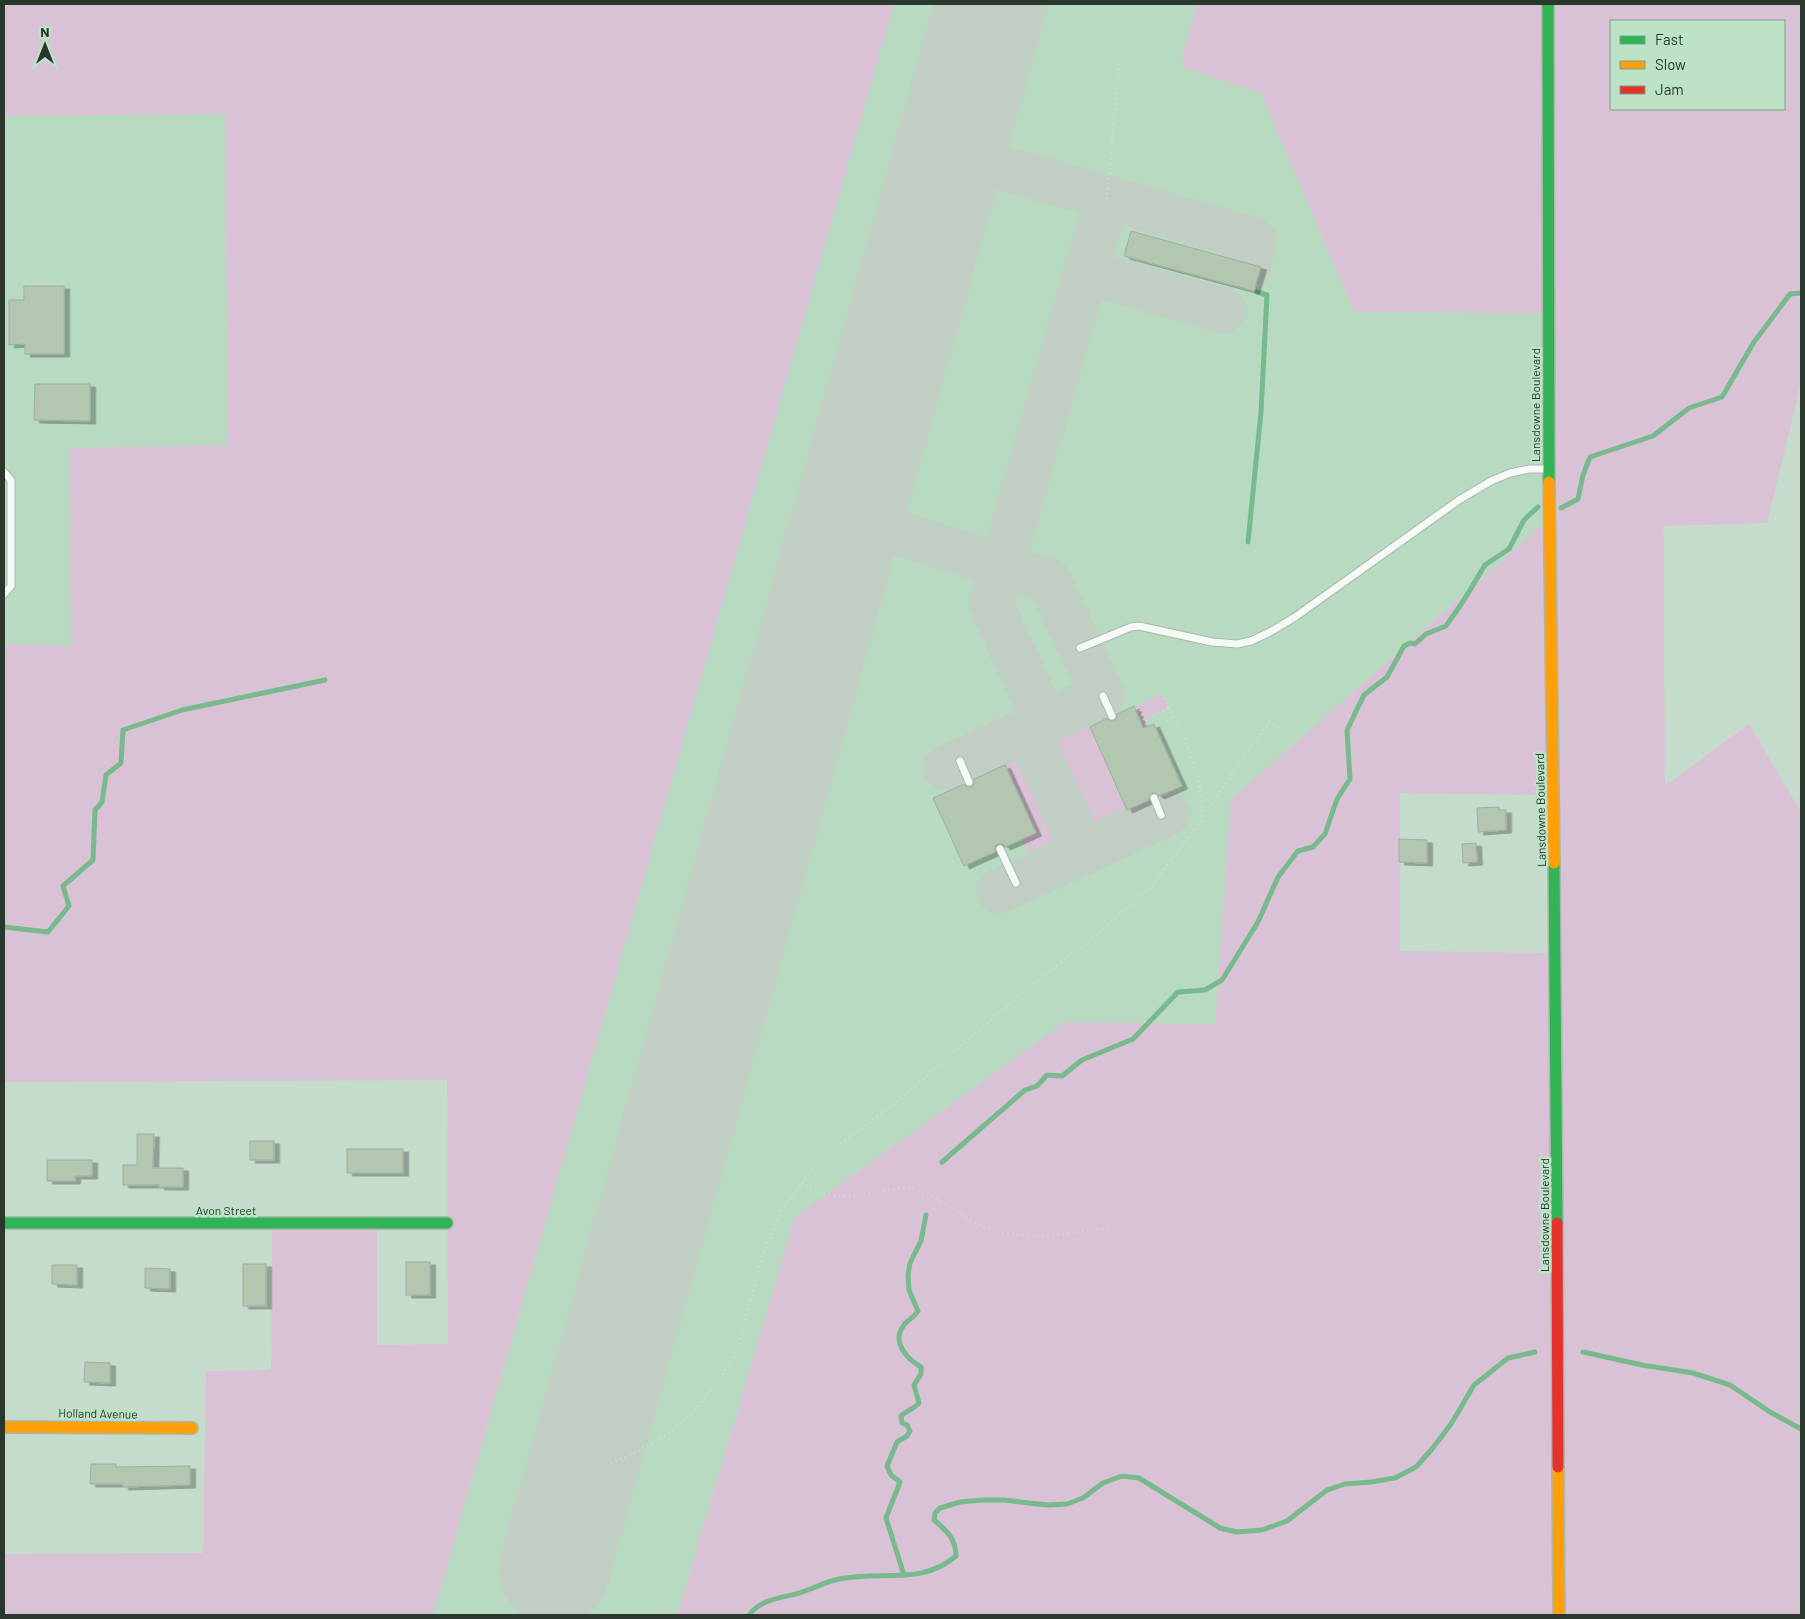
<svg xmlns="http://www.w3.org/2000/svg" width="1805" height="1619" font-family="Barlow,sans-serif">
<style>
.built{fill:#b7dac1}
.green{fill:#d9c2d5;fill-rule:evenodd}
.lines{fill:none;stroke-linecap:round;stroke-linejoin:round}
.stream{stroke:#78b98e;stroke-width:5}
.taxiway{stroke:#c1cec4;stroke-width:45}
.runway{stroke:#c1cec4;stroke-width:111}
.building{fill:#b3c6b0;stroke:#a0aea0;filter:url(#shadow)}
.lane-casing{stroke:#a9b9ad;stroke-width:9}
.fast-casing{stroke:#a9b9ad;stroke-width:14}
.slow-casing{stroke:#a9b9ad;stroke-width:14}
.jam-casing{stroke:#a9b9ad;stroke-width:14}
.path{stroke:#d3d9d4;stroke-width:3;stroke-dasharray:1 4;stroke-linecap:butt}
.lane{stroke:#f6faf7;stroke-width:7}
.fast{stroke:#30b455;stroke-width:11}
.slow{stroke:#ff9f0a;stroke-width:11}
.jam{stroke:#e5322d;stroke-width:11}
.labels{text-anchor:middle;dominant-baseline:central;stroke-width:5;stroke-linejoin:round;paint-order:stroke}
.street-label{font-size:12px;fill:#29372d;stroke:#bde3c7}
</style>
<defs>
<filter id="shadow"><feDropShadow dx="5.5" dy="3" stdDeviation="0" flood-color="#0004"/></filter>
</defs>
<rect width="100%" height="100%" fill="#c5dbcb"/>
<!-- built -->
<g class="built">
<polygon points="892,4 1196,4 1181,66 1261,93 1354,312 1549,312 1550,518 1231,800 1215,1024 1065,1022 795,1217 677,1615 433,1615"/>
<polygon points="225,114 228,445 71,448 71,646 4,650 4,116"/>
</g>
<!-- green -->
<g class="green">
<polygon points="4,4 894,4 433,1615 4,1615 4,1554 203,1553 206,1371 271,1370 272,1224 377,1224 377,1345 448,1344 447,1080 4,1082 4,644 71,646 70,448 228,445 225,114 4,116"/>
<path d="M1196,4H1801V383L1767,523L1663,526L1665,786L1749,724L1801,812V1615H677L795,1217L1065,1022L1215,1024L1231,800L1550,518L1549,313L1354,312L1261,93L1181,66ZM1611,21H1784V109H1611ZM1400,793L1554,795L1555,953L1400,951Z"/>
<polygon points="1162,694 1169,708 1145,720 1147,726 1143,728 1134,707"/>
<polygon points="1084,724 1086,728 1090,727 1129,813 1126,814 1129,822 1100,835 1092,833 1050,739"/>
<polygon points="1022,757 1061,843 1030,857 1022,839 1005,765"/>
</g>
<g class="lines">
<!-- stream -->
<g class="stream">
<polyline points="1561,508 1578,499 1583,475 1590,457 1653,436 1689,408 1722,397 1754,342 1790,294 1801,293"/>
<polyline points="1248,542 1261,412 1267,295 1257,292"/>
<polyline points="4,927 48,932 69,906 63,886 93,860 95,810 102,802 106,775 121,763 123,730 182,710 325,680"/>
<polyline points="942,1162 1025,1090 1037,1086 1047,1075 1062,1076 1082,1060 1133,1039 1178,992 1205,990 1222,980 1258,922 1278,877 1298,851 1313,847 1325,834 1337,799 1350,779 1347,730 1364,695 1387,677 1404,646 1410,643 1415,644 1426,634 1446,626 1464,600 1485,565 1509,549 1524,520 1538,507"/>
<polyline points="1583,1352 1642,1365 1693,1373 1730,1385 1770,1412 1801,1429"/>
<path d="M904,1575L886,1518L900,1482L891,1475L887,1466L897,1442L907,1436L910,1431L907,1425L902,1423L901,1416C907,1410 914,1409 919,1403L914,1385L921,1374V1367C906,1358 891,1342 904,1325C908,1319 913,1319 918,1311L909,1290L908,1275L910,1263L921,1241L926,1215"/>
<path d="M749,1615C760,1600 779,1598 796,1594C811,1590 824,1582 839,1579C881,1570 921,1586 956,1556C956,1539 947,1531 934,1520L935,1513L940,1508L960,1502L982,1500H1004L1047,1505L1067,1504L1083,1498L1103,1483L1122,1476L1139,1478L1220,1528L1237,1532L1262,1530L1287,1521L1327,1490L1345,1484L1371,1482L1395,1478L1416,1467L1432,1449L1451,1424L1474,1385L1508,1358L1535,1352"/>
</g>
<!-- taxiway -->
<g class="taxiway">
<polyline points="950,153 1255,240 1249,264"/>
<polyline points="1086,272 1224,311"/>
<polyline points="848,517 1049,581 1103,696 1045,722"/>
<polyline points="946,768 1045,722 991,604 1107,199"/>
<polyline points="1084,852 1168,813"/>
<polyline points="999,891 1084,852 1027,731"/>
</g>
<!-- runway -->
<polyline class="runway" points="554,1570 991,4"/>
</g>
<!-- building -->
<g class="building">
<polygon points="1131,231 1261,267 1254,291 1124,256"/>
<polygon points="24,286 64,286 64,354 25,354 25,344 9,345 9,300 24,300"/>
<polygon points="35,384 90,384 90,421 34,420"/>
<polygon points="1134,706 1143,728 1154,724 1182,786 1159,796 1155,793 1152,793 1149,797 1149,800 1127,810 1090,727 1107,718 1111,721 1115,721 1117,714"/>
<polygon points="1005,765 1036,833 1005,847 1003,844 998,844 995,846 995,852 964,866 933,798 964,784 968,787 972,787 974,783 974,779"/>
<polygon points="1499,807 1499,810 1506,810 1506,830 1478,832 1477,808"/>
<polygon points="1399,839 1427,840 1427,863 1399,862"/>
<polygon points="1476,843 1477,862 1463,863 1462,844"/>
<polygon points="137,1134 154,1134 153,1168 183,1168 183,1187 159,1187 159,1185 123,1185 123,1165 137,1165"/>
<rect x="250" y="1141" width="24" height="19"/>
<rect x="347" y="1149" width="56" height="24"/>
<polygon points="47,1160 92,1160 92,1176 75,1176 75,1181 47,1181"/>
<rect x="406" y="1262" width="24" height="33"/>
<rect x="243" y="1264" width="23" height="42"/>
<polygon points="52,1265 77,1265 77,1285 52,1284"/>
<polygon points="145,1268 170,1269 170,1289 145,1288"/>
<polygon points="85,1362 110,1363 110,1383 84,1382"/>
<polygon points="91,1464 116,1464 116,1467 190,1466 190,1485 123,1487 123,1484 90,1484"/>
</g>
<g class="lines">
<defs>
<g id="lane">
<polyline points="4,472 11,480 11,586 4,594"/>
<polyline points="1080,648 1131,627 1139,626 1212,642 1237,644 1251,641 1270,632 1295,617 1459,500 1491,481 1510,473 1529,469 1549,469"/>
<polyline points="1103,696 1112,716"/>
<polyline points="960,761 969,782"/>
<polyline points="1154,798 1161,815"/>
<polyline points="1000,849 1016,883"/>
</g>
<g id="fast">
<polyline points="1548,4 1549,482"/>
<polyline points="1554,863 1557,1223"/>
<polyline points="4,1223 447,1223"/>
</g>
<g id="slow">
<polyline points="1549,482 1554,863"/>
<polyline points="4,1427 192,1428"/>
<polyline points="1558,1467 1559,1615"/>
</g>
<polyline id="jam" points="1557,1223 1558,1467"/>
</defs>
<!-- lane casing -->
<use href="#lane" class="lane-casing"/>
<!-- fast casing -->
<use href="#fast" class="fast-casing"/>
<!-- slow casing -->
<use href="#slow" class="slow-casing"/>
<!-- jam casing -->
<use href="#jam" class="jam-casing"/>
<!-- path -->
<g class="path">
<polyline points="1107,199 1119,62"/>
<polyline points="1138,705 1147,726"/>
<polyline points="1145,720 1169,708"/>
<polyline points="1202,816 1269,722 1279,728"/>
<path d="M801,1184C833,1200 849,1197 882,1191C890,1190 901,1187 909,1188C938,1193 960,1217 987,1228C1023,1242 1071,1233 1108,1228"/>
<polyline points="611,1463 629,1456 668,1434 695,1410 720,1379 738,1349 761,1259 781,1212 811,1171 838,1146 894,1104 1022,993 1097,934 1150,888 1193,832 1202,817 1202,800 1196,772 1186,743 1162,694"/>
</g>
<!-- lane -->
<use href="#lane" class="lane"/>
<!-- fast -->
<use href="#fast" class="fast"/>
<!-- slow -->
<use href="#slow" class="slow"/>
<!-- jam -->
<use href="#jam" class="jam"/>
</g>
<g class="labels">
<!-- street labels -->
<g class="street-label">
<text transform="translate(1535 405) rotate(-90)">Lansdowne Boulevard</text>
<text transform="translate(1540 810) rotate(-91)">Lansdowne Boulevard</text>
<text x="226" y="1210">Avon Street</text>
<text transform="translate(1544 1215) rotate(-90)">Lansdowne Boulevard</text>
<text transform="translate(98 1413) rotate(1)">Holland Avenue</text>
</g>
</g>
<!-- border -->
<rect width="1805" height="1619" fill="none" stroke="#29372d" stroke-width="10"/>
<!-- legend -->
<rect x="1610" y="20" width="175" height="90" fill="#bde3c7" stroke="#829e89"/>
<rect x="1620" y="36" width="25" height="8" fill="#30b455" stroke="#829e89"/>
<text x="1655" y="45" font-size="15" fill="#29372d">Fast</text>
<rect x="1620" y="61" width="25" height="8" fill="#ff9f0a" stroke="#829e89"/>
<text x="1655" y="70" font-size="15" fill="#29372d">Slow</text>
<rect x="1620" y="86" width="25" height="8" fill="#e5322d" stroke="#829e89"/>
<text x="1655" y="95" font-size="15" fill="#29372d">Jam</text>
<!-- north arrow -->
<g transform="translate(45 45)" stroke="#bde3c7" stroke-width="4" paint-order="stroke">
<path d="M0-4L9 19L0 12L-9 19Z" fill="#29372d"/>
<text y="-8" font-size="14" font-weight="bold" text-anchor="middle" fill="#29372d">N</text>
</g>
</svg>
